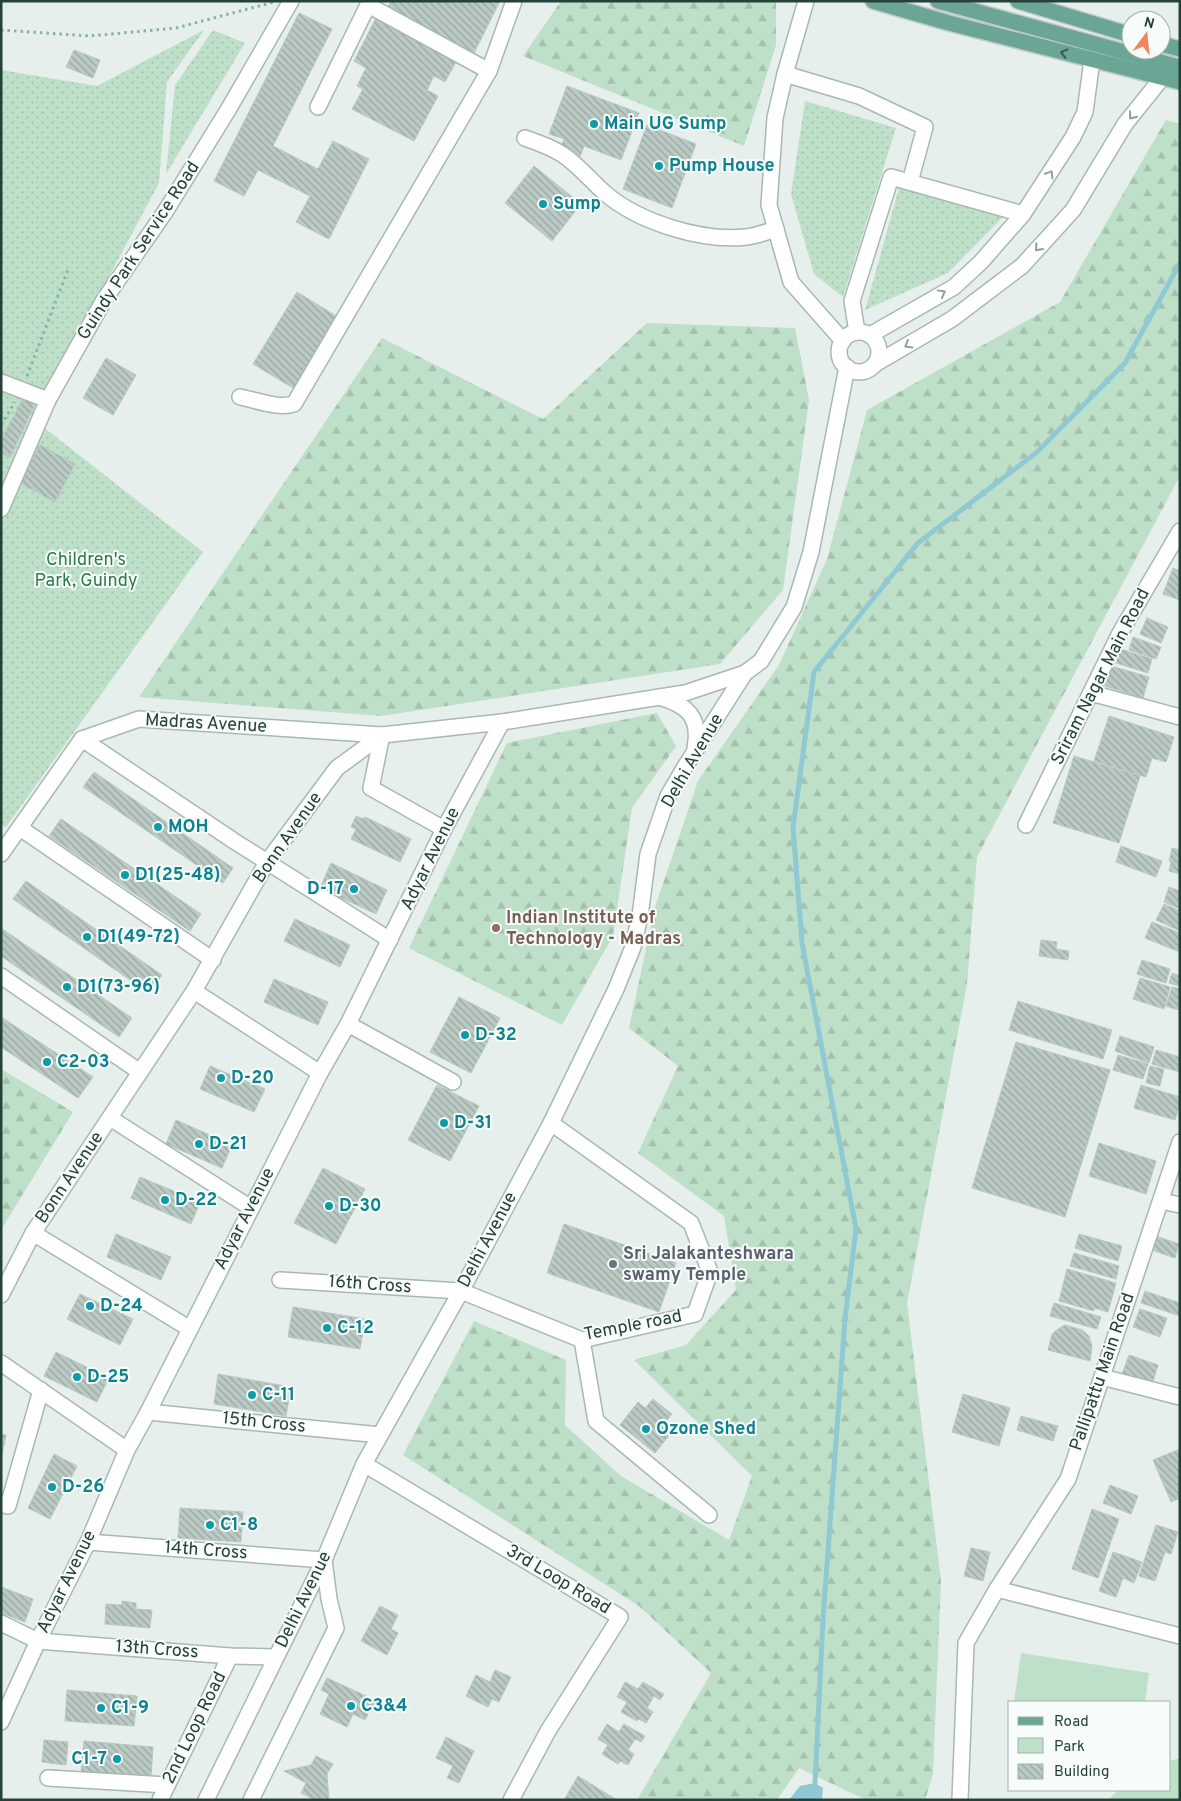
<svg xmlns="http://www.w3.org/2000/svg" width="1181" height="1801" font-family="Overpass,sans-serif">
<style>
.green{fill:url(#green-dots)}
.forest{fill:url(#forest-firs)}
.pitch{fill:#bfe0c8}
.water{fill:#8ec9d4}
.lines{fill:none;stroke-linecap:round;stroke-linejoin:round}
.stream{stroke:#8ec9d4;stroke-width:5}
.building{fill:url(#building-back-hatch);stroke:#b8c9c2}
.minor-casing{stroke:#a8b8b2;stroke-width:18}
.major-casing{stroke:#c2cac8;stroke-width:18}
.path{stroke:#86b3a5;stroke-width:3;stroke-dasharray:2.5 4;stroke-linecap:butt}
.minor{stroke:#fff;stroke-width:15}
.major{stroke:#6aa596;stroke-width:15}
.oneway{stroke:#365b51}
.oneway2{stroke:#92a09c}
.culture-dot{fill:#0f9aa8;stroke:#f7fbf9;stroke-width:2}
.education-dot{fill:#8d6e63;stroke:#f7fbf9;stroke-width:2}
.worship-dot{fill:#6b7280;stroke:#f7fbf9;stroke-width:2}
.labels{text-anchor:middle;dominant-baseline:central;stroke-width:4;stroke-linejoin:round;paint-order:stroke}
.culture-label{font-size:18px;font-weight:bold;fill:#0d838f;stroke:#f7fbf9;text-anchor:start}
.street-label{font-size:18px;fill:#24423a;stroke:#f7fbf9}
.park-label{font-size:18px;fill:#2d7a4b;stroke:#f7fbf9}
.education-label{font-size:18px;font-weight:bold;fill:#785e54;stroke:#f7fbf9;text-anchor:start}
.worship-label{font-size:18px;font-weight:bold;fill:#5b616d;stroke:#f7fbf9;text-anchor:start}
</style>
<defs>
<pattern id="green-dots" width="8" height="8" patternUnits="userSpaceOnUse" patternTransform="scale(1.25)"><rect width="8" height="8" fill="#bfe0c8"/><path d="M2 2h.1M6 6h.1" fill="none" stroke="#a4c1ad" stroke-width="1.8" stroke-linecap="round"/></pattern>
<pattern id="forest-firs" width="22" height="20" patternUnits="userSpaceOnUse" patternTransform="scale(1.25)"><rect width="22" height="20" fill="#bfe0c8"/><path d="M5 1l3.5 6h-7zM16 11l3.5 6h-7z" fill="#a4c1ad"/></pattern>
<pattern id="building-back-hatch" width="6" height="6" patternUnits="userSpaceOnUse" patternTransform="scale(1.25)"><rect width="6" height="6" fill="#bbcac4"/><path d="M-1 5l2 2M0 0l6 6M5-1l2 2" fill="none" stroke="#98a6a0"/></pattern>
</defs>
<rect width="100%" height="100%" fill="#e6efeb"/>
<!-- green -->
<g class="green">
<polygon points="204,30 167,82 159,183 33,419 203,552 6,827 1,825 1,70 97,86"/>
<polygon points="213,30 245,43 166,174 175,85"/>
<polygon points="805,101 896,128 843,297 814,274 791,194"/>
<polygon points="899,188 1004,216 948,273 865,310"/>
</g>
<!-- forest -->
<g class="forest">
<polygon points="561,1 776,1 776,45 744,146 523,56"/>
<polygon points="1166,120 1180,124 1180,476 977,857 967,984 907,1303 941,1581 933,1774 925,1800 866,1800 799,1768 777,1800 637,1800 711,1673 639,1606 403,1455 474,1321 566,1360 565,1425 621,1476 729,1540 752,1476 634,1360 686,1345 736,1290 724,1216 638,1153 678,1066 629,1028 655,907 698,781 779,665 827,559 867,410 1060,302"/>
<polygon points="647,323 795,328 809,400 783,590 720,664 381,716 139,697 382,338 543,419"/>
<polygon points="657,713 676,746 632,808 613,936 562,1025 409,948 507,743"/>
<polygon points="1,1069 73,1112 1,1230"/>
</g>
<!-- pitch -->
<g class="pitch">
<polygon points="1021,1653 1149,1673 1145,1702 1014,1702"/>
<polygon points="1180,1758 1180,1800 1108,1800 1119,1790 1170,1790 1170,1761"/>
</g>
<!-- water -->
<polygon class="water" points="815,1783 823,1788 822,1800 789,1800 800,1786"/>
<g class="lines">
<!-- stream -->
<polyline class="stream" points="815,1783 823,1619 845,1319 856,1229 802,943 793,827 814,672 918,543 1036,453 1125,363 1180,263"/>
</g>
<!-- building -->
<g class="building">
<polygon points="391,1 500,1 474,53 387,9"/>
<polygon points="299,13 332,29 273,146 318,169 333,141 369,159 329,239 296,222 310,196 258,170 244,196 214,181"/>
<polygon points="376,18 457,60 445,82 434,76 427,90 438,96 414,141 352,109 363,89 357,86 366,68 354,61"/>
<polygon points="74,50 100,60 93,78 66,67"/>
<polygon points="567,86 639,113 621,160 584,146 580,157 560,149 564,139 549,134"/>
<polygon points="647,125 696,144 672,208 623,189"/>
<polygon points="534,166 581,204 552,241 505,203"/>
<polygon points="297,292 341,319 298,391 253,364"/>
<polygon points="106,358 136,375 113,415 83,398"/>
<polygon points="26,393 37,400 10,457 1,453 1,440"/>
<polygon points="40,445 75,464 55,502 20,483"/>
<polygon points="1173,568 1180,571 1180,600 1163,594"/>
<polygon points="1147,618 1168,627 1161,643 1140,634"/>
<polygon points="1133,637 1161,647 1156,659 1129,650"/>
<polygon points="1117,648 1152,659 1148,673 1113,662"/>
<polygon points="1111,666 1149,677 1143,698 1105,686"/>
<polygon points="1109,716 1174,737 1166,762 1152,758 1146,777 1094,761"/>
<polygon points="1074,756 1140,776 1119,843 1053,823"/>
<polygon points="94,772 233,868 223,883 83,787"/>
<polygon points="356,816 363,819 365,817 411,839 400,862 351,839 356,829 351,827"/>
<polygon points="61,819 201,914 190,931 49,836"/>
<polygon points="1121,846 1162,861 1156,877 1116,862"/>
<polygon points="1172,848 1180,850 1180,864 1169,861"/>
<polygon points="1171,862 1180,864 1180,874 1169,871"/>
<polygon points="331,863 387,890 376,914 320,888"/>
<polygon points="26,881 162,975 149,993 13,899"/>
<polygon points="1169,887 1180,891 1180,909 1164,902"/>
<polygon points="1164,904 1180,911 1180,931 1156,920"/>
<polygon points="295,919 350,945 340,967 284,941"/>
<polygon points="1152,922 1180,933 1180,952 1145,938"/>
<polygon points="1,928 132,1018 119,1037 1,956"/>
<polygon points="1041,940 1057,942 1056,949 1069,951 1068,960 1039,956"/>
<polygon points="1142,960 1170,969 1166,983 1137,974"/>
<polygon points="1172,973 1180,976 1180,986 1169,983"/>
<polygon points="1140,978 1170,987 1164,1009 1133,999"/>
<polygon points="274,979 328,1002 318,1025 264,1002"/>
<polygon points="1172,987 1180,989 1178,1010 1166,1006"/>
<polygon points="459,997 500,1018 471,1073 430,1052"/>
<polygon points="1018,1001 1112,1030 1103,1059 1009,1030"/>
<polygon points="1,1017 93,1077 78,1098 1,1047"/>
<polygon points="1120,1036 1154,1047 1149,1063 1115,1051"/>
<polygon points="1016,1042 1110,1070 1065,1217 972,1188"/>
<polygon points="1156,1050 1180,1057 1180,1072 1152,1064"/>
<polygon points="1118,1055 1148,1064 1143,1079 1113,1070"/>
<polygon points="210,1066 265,1089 254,1112 200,1089"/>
<polygon points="1150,1066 1164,1069 1160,1086 1146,1083"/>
<polygon points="437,1085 479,1106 450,1161 408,1140"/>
<polygon points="1141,1085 1180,1097 1180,1104 1175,1120 1134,1108"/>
<polygon points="176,1120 232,1145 222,1168 166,1144"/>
<polygon points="1099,1143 1156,1161 1146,1194 1089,1176"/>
<polygon points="323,1168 365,1189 336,1244 294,1223"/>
<polygon points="140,1177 200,1202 191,1224 131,1198"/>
<polygon points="564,1224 676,1263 659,1312 547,1273"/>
<polygon points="116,1234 171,1257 161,1280 107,1257"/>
<polygon points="1079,1234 1122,1246 1118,1261 1075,1248"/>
<polygon points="1153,1235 1179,1244 1175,1258 1149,1249"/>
<polygon points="1074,1253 1119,1266 1116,1279 1070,1266"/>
<polygon points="1067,1269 1116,1283 1108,1312 1094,1308 1094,1311 1059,1301"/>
<polygon points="1145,1291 1180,1303 1180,1316 1141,1303"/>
<polygon points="80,1294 133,1319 120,1345 67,1319"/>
<polygon points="1054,1303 1101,1317 1097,1329 1050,1316"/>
<polygon points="293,1307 365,1319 360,1349 288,1337"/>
<polygon points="1140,1309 1167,1318 1160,1337 1133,1327"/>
<polygon points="1065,1325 1082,1330 1089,1336 1092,1346 1090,1361 1048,1350 1052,1334 1058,1329"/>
<polygon points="56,1352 109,1378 97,1402 44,1376"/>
<polygon points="1129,1355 1158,1365 1152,1385 1122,1374"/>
<polygon points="218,1374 291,1387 286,1416 214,1404"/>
<polygon points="963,1394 1010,1408 999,1446 952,1432"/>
<polygon points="653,1399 672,1414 662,1426 671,1433 655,1453 620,1425 638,1402 645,1408"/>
<polygon points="1021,1416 1058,1426 1053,1441 1017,1430"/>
<polygon points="1,1434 6,1435 1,1460"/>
<polygon points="1180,1449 1180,1498 1171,1502 1153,1460"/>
<polygon points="54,1454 77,1466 50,1519 28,1508"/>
<polygon points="1110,1485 1138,1496 1131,1514 1103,1503"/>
<polygon points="180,1508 243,1512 241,1542 178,1538"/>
<polygon points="1092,1509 1119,1519 1098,1578 1072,1569"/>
<polygon points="1156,1525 1178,1532 1171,1554 1165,1552 1155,1581 1139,1576"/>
<polygon points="971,1548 990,1552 983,1581 964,1576"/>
<polygon points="1113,1552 1142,1562 1134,1583 1123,1578 1116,1597 1099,1591"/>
<polygon points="1,1587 33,1599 25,1622 1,1613"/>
<polygon points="122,1601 136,1603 136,1609 152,1610 150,1628 105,1624 106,1604 122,1605"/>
<polygon points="380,1606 398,1615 391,1629 398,1633 387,1655 361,1641"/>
<polygon points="495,1670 511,1677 499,1702 492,1699 488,1707 466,1696 476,1675 490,1682"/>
<polygon points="327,1678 379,1702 375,1712 370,1710 365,1720 353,1714 347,1727 320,1714 329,1694 321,1690"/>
<polygon points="625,1682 638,1689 643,1682 664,1694 660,1700 654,1696 647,1708 653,1712 646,1723 639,1719 637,1721 621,1712 627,1702 617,1697"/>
<polygon points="67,1690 137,1696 134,1726 65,1721"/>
<polygon points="607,1724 619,1732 624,1724 645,1736 641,1742 635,1739 628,1750 634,1754 628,1765 620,1761 618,1764 602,1754 608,1745 598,1739"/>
<polygon points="446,1737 474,1751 459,1783 447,1778 453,1766 436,1758"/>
<polygon points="44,1740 68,1742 66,1765 42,1762"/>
<polygon points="84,1741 153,1747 151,1777 81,1772"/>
<polygon points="316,1756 333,1764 327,1774 329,1800 315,1800 301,1793 306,1783 284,1771 311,1765"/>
<polygon points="578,1776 617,1800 564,1800"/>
</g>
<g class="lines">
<defs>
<g id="minor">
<polyline points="806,1 785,74 775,118 769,205 791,282 843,341"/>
<polyline points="368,5 489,71 514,1"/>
<polyline points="785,74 859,96 925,127 910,182"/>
<polyline points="318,107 370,1"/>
<path d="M525,138C539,143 554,148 566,157C581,168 592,182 606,194C639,222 702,242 746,237C756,236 766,232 776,229"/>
<polyline points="857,332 852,301 891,177 1023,214"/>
<circle cx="859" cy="352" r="20"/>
<polyline points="870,335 954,287 981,262 1023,214 1073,137 1085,112 1092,60"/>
<polyline points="875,364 952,319 1022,266 1073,210 1125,124 1162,78"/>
<polyline points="1,382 48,400"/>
<path d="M240,397C256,400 278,409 294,404L489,71"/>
<polyline points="1,509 48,400 104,300 165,212 228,110 291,1"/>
<polyline points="1091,693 1180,717"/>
<path d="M659,697C688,705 701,718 695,748"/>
<polyline points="82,739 234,841 390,940"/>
<polyline points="1026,825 1120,633 1180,531"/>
<polyline points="20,828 213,960"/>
<polyline points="1,854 82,739 139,719 382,735 371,788 444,829"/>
<polyline points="1,976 140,1072"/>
<polyline points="194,991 320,1073"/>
<polyline points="348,1024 453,1082"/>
<polyline points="110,1118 251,1208"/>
<polyline points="1161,1201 1180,1205"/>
<polyline points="33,1233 190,1329"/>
<polyline points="280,1280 461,1291 582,1340 695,1314 710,1272 691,1223 551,1123"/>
<polyline points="1,1295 33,1233 194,991 267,862 337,768 382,735 502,722 685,693 745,673"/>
<polyline points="582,1340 596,1421 709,1515"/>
<polyline points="1,1363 127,1450"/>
<polyline points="1102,1377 1180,1397"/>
<polyline points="148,1412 380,1435"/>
<polyline points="364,1464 620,1617 548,1731 511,1800"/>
<polyline points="1,1504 8,1506 41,1390"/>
<polyline points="88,1542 324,1560 329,1599 336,1628 251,1800"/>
<polyline points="997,1589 1180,1636"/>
<polyline points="1,1623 38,1641 230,1656 275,1657"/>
<polyline points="1,1722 38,1641 88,1542 127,1450 148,1412 320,1073 348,1024 444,829 502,722"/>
<polyline points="48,1778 167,1785"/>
<polyline points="160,1800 230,1656"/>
<polyline points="206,1800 324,1560 364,1464 461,1291 551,1123 616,989 633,947 640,916 648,854 668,796 686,765 745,673 761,661 794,607 811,552 847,367"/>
<polyline points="960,1800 966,1643 997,1589 1068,1479 1180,1142"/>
</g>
<g id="major">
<polyline points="873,1 949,23 1180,82"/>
<polyline points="938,1 1175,66 1180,69"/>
<polyline points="1018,1 1131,35"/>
<polyline points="1161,44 1180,49"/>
</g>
</defs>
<!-- minor casing -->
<use href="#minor" class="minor-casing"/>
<!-- major casing -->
<use href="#major" class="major-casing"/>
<!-- path -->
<g class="path">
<polyline points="1,30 90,36 176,28 274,2"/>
<polyline points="27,376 69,267"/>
<polyline points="1,425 15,402"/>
</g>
<!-- minor -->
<use href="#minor" class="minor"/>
<!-- major -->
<use href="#major" class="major"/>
</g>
<!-- one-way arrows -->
<defs><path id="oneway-chevron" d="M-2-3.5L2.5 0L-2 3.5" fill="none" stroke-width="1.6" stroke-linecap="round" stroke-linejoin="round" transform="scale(1.25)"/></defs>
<use class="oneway" href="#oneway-chevron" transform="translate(1064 53) rotate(-166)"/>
<g class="oneway2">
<use href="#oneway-chevron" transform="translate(1132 116) rotate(128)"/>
<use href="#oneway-chevron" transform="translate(1050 174) rotate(-58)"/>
<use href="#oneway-chevron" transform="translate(1038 248) rotate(132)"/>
<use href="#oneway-chevron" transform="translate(942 293) rotate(-29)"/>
<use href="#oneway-chevron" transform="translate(908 345) rotate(150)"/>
</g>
<!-- markers -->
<g class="culture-dot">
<circle cx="594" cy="124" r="5"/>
<circle cx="659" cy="166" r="5"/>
<circle cx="543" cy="204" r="5"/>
<circle cx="158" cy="827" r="5"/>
<circle cx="125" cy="875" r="5"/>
<circle cx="354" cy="889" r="5"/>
<circle cx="87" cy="937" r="5"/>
<circle cx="67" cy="987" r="5"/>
<circle cx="465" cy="1035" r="5"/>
<circle cx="47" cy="1062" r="5"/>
<circle cx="221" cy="1078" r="5"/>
<circle cx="444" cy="1123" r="5"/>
<circle cx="199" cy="1144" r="5"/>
<circle cx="165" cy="1200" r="5"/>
<circle cx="329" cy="1206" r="5"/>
<circle cx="90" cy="1306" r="5"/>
<circle cx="327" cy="1328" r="5"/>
<circle cx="77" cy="1377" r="5"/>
<circle cx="252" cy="1395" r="5"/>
<circle cx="646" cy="1429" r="5"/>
<circle cx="52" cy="1487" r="5"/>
<circle cx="210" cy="1525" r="5"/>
<circle cx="351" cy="1706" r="5"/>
<circle cx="101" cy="1708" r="5"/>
<circle cx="117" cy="1759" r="5"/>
</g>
<circle class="education-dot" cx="496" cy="928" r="5"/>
<circle class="worship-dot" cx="613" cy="1264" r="5"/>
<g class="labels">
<!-- culture labels -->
<g class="culture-label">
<text x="604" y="124">Main UG Sump</text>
<text x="669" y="166">Pump House</text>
<text x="553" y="204">Sump</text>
<text x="168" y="827">MOH</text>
<text x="135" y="875">D1(25-48)</text>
<text x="344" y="889" text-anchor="end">D-17</text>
<text x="97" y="937">D1(49-72)</text>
<text x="77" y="987">D1(73-96)</text>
<text x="475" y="1035">D-32</text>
<text x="57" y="1062">C2-03</text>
<text x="231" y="1078">D-20</text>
<text x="454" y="1123">D-31</text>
<text x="209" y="1144">D-21</text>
<text x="175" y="1200">D-22</text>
<text x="339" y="1206">D-30</text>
<text x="100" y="1306">D-24</text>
<text x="337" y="1328">C-12</text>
<text x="87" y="1377">D-25</text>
<text x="262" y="1395">C-11</text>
<text x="656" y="1429">Ozone Shed</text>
<text x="62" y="1487">D-26</text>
<text x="220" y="1525">C1-8</text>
<text x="361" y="1706">C3&amp;4</text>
<text x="111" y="1708">C1-9</text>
<text x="107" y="1759" text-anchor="end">C1-7</text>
</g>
<!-- street labels -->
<g class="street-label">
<text transform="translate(139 251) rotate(-57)">Guindy Park Service Road</text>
<text transform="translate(1101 677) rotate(-63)">Sriram Nagar Main Road</text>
<text transform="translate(206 724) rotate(3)">Madras Avenue</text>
<text transform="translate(693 761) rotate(-60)">Delhi Avenue</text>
<text transform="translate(288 838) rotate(-55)">Bonn Avenue</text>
<text transform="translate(431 859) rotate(-64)">Adyar Avenue</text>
<text transform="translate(70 1178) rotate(-56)">Bonn Avenue</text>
<text transform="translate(245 1219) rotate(-63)">Adyar Avenue</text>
<text transform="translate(488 1240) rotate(-62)">Delhi Avenue</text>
<text transform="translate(370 1285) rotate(4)">16th Cross</text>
<text transform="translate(633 1326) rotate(-11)">Temple road</text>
<text transform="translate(1103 1372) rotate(-71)">Pallipattu Main Road</text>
<text transform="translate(264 1423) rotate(6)">15th Cross</text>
<text transform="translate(206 1551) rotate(4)">14th Cross</text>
<text transform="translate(558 1580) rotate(31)">3rd Loop Road</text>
<text transform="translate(67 1582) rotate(-64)">Adyar Avenue</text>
<text transform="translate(304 1600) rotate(-64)">Delhi Avenue</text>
<text transform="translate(157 1650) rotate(4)">13th Cross</text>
<text transform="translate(195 1728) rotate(-64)">2nd Loop Road</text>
</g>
<!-- park labels -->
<g class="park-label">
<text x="86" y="560">Children's<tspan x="86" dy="21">Park, Guindy</tspan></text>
</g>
<!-- education labels -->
<g class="education-label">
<text x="506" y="918">Indian Institute of<tspan x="506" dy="21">Technology - Madras</tspan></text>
</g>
<!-- worship labels -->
<g class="worship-label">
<text x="623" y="1254">Sri Jalakanteshwara<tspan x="623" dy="21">swamy Temple</tspan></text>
</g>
</g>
<!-- border -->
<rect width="1181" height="1801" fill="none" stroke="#24423a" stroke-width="5"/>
<!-- legend -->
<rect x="1008" y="1701" width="162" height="90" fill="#f7fbf9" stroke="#a3b1ad"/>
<rect x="1018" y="1717" width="25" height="8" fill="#6aa596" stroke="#a3b1ad"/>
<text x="1054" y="1726" font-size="15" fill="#24423a">Road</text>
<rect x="1018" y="1738" width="25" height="15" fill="#bfe0c8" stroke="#a3b1ad"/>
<text x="1054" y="1751" font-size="15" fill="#24423a">Park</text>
<rect x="1018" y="1764" width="25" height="15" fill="url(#building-back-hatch)" stroke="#a3b1ad"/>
<text x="1054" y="1776" font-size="15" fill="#24423a">Building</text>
<!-- north arrow -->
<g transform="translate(1146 35) rotate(15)"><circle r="24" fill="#f7fbf9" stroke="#a3b1ad"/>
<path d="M0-4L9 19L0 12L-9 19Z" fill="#f4845f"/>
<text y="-8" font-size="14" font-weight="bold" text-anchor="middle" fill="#24423a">N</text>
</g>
</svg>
